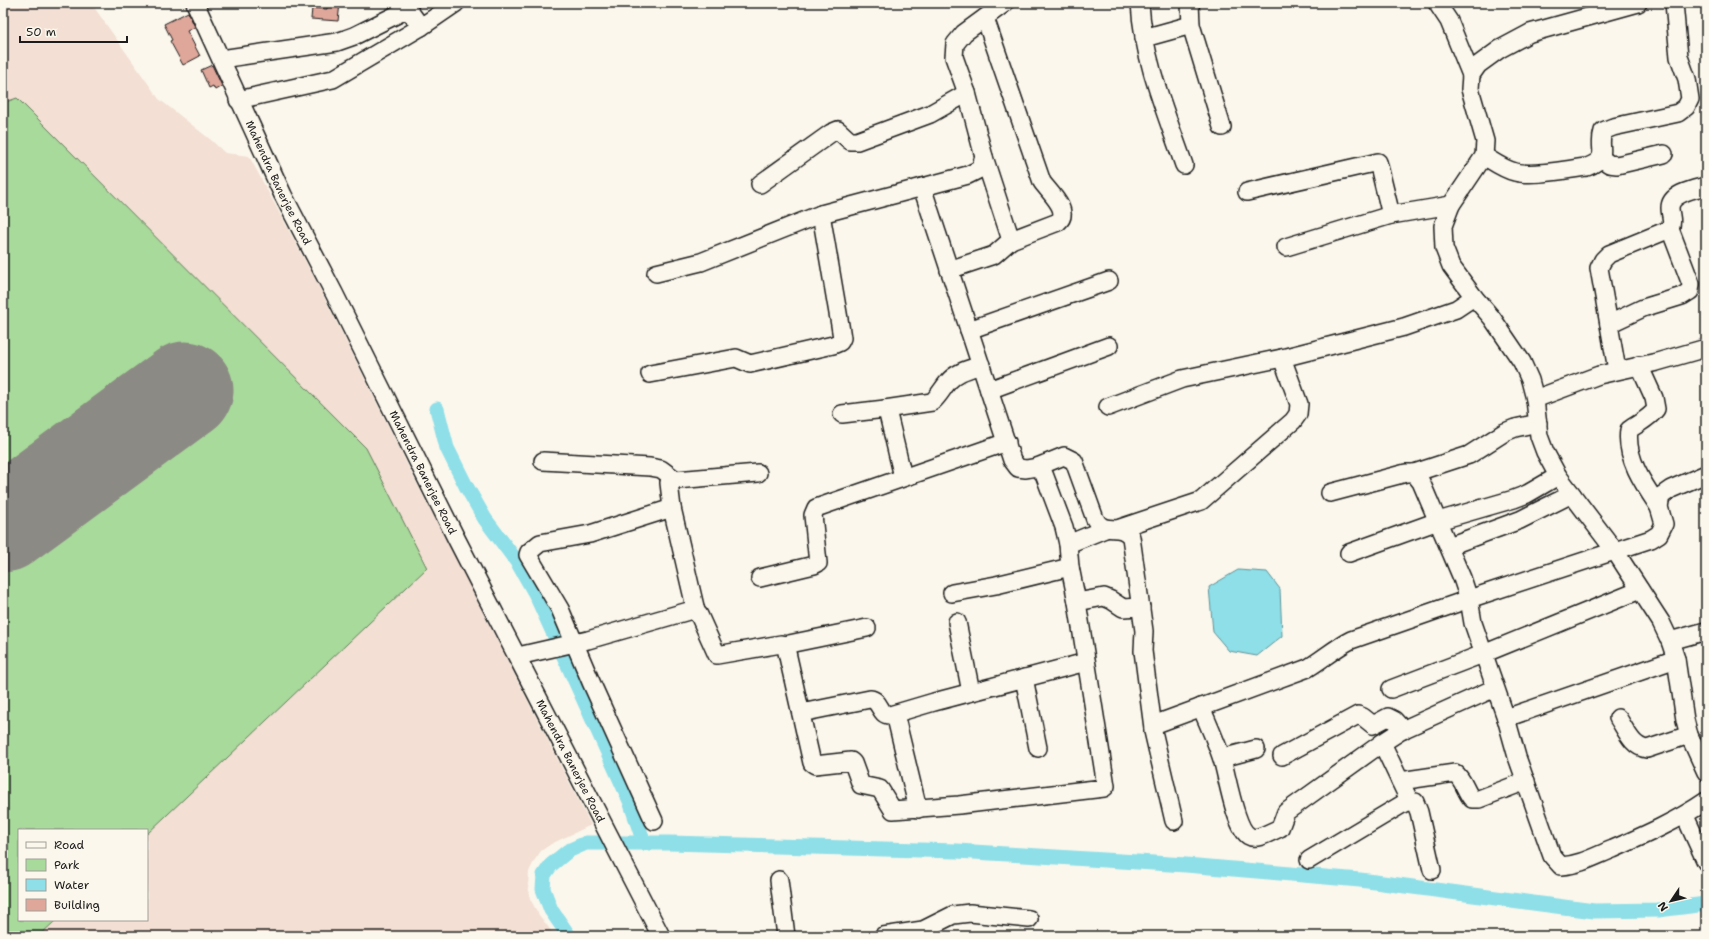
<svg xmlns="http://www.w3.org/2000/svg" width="1709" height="939" font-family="'Shantell Sans',sans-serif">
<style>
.built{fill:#f3dfd3;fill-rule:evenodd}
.green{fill:#a8da9b;stroke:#627b5c}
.water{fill:#8edfe8;stroke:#609196}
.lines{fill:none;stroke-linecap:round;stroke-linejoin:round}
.canal{stroke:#8edfe8;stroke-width:15}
.runway{stroke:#8c8a84;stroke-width:97}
.building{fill:#dfa69a;stroke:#1c1c1c}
.minor-casing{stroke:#1c1c1c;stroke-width:20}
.minor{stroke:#fbf7ec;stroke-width:17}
.labels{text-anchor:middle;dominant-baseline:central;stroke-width:3.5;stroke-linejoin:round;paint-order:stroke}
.street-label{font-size:11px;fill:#1c1c1c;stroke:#fbf7ec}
</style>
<rect width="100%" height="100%" fill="#fbf7ec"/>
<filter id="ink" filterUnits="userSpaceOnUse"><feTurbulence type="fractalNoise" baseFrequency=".025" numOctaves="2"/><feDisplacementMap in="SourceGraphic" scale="8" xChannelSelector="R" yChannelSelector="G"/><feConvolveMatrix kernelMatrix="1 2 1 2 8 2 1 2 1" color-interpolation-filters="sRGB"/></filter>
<g filter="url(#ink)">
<!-- built -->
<path class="built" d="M3,3H91L159,99L211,140L225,153L249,156L319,287L411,472L591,825L551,844L541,851L534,861L529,872L528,885L530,899L539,915L555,936H3ZM19,830H147V920H19Z"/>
<!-- green -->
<polygon class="green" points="17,98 366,448 427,568 147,834 147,830 19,830 19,920 56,920 39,936 3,936 3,552 200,405 164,357 3,476 3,103"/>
<!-- water -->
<polygon class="water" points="1238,570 1267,572 1280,589 1282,636 1257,656 1229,651 1213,632 1209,587"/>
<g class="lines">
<!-- canal -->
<g class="canal">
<polyline points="437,409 447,448 466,486 485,519 518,563 535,593 630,801 644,843"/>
<polyline points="569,936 551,910 543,889 544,875 551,865 568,851 586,843 670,843 957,851 1186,865 1360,880 1594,911 1658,910 1706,904"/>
</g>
<!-- runway -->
<polyline class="runway" points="3,524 185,390"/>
</g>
<!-- building -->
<g class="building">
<polygon points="327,3 340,3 338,21 311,19 312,8 327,9"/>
<polygon points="188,12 195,27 187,31 200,56 183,65 170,41 172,40 164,24"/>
<polygon points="212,65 222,86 215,90 213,86 209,88 201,70"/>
</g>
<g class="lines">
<defs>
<g id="minor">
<path id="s1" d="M195,3L283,195L334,293L457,540L661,936"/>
<path d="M1140,3C1143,59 1166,113 1184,165"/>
<polyline points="1190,3 1191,25 1222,127"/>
<polyline points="1437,3 1449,21 1471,75"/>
<polyline points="1638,3 1530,33 1500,49 1478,65 1471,75 1470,89 1485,141 1484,156 1451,205 1443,226 1444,248 1451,266 1474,297 1492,318 1522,362 1530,380 1535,399 1539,436 1545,452 1558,476 1615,551 1661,622 1670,641 1676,659 1685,720 1689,735 1706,772"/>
<path d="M985,18L1042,182C1049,192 1071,211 1058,222L1011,240"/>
<polyline points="1144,38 1191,25"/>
<polyline points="221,59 337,42 354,36 406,10 410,12 421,27"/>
<polyline points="238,100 333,79 421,27 456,3"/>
<path d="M1484,156C1494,162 1503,169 1515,172C1532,177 1568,169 1587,167C1611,158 1597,149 1603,131L1613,127L1678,113L1686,107L1690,99L1687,79L1679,57L1674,3"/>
<polyline points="1601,158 1609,164 1617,165 1664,154"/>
<polyline points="760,184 831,133 838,130 850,141 857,141 930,114 967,93"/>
<polyline points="1247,192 1378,162 1391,215 1451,205"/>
<polyline points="1286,247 1391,215"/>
<polyline points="949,270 994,255 1011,240 984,157"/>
<polyline points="656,273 701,262 821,214 968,175 980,169 984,157 967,93 954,57 955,44 964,33 1005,3"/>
<polyline points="1609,324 1643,308 1682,296 1690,291 1691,284 1670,229"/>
<polyline points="969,330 1109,281"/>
<path d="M1639,365L1654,398L1656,409C1649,419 1638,423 1629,430C1625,458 1644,485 1659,507"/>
<path d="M1617,370L1599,268L1603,260L1609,254L1670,229C1674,221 1670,216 1670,208C1670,193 1695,189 1706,186"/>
<polyline points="650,374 736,358 750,364 833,345 840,342 842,338 840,325 821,214"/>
<polyline points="989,390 1109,346"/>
<polyline points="1535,399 1599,375 1657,362 1706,348"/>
<polyline points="1108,407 1182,379 1282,358 1404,327 1456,309 1474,297"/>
<path d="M885,409L932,402C939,396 942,389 948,382C956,372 969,369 981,365"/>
<polyline points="842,414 885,409 887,410 903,477"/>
<polyline points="543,461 650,467 661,469 676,480"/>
<path d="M1037,467L1064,456L1074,461L1095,519C1105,537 1119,521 1131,537L1144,631L1143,651L1153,728"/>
<polyline points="1414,473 1469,455 1505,432 1515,428 1538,423"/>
<path d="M1330,493L1406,473H1414L1421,482L1462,578L1469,599L1473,623L1506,718L1517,757L1552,856L1561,866C1580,865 1595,856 1613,849C1645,835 1677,821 1706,801"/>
<polyline points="1120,528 1201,501 1293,421 1298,414 1299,404 1282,358"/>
<polyline points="1068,544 1105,529"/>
<polyline points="1449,546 1520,520 1572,494"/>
<polyline points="1349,553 1438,521 1514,499 1527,494 1558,476"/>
<polyline points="760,578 814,565 818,563 813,515 816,508 1007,442"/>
<polyline points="952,593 996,585 1070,567"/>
<polyline points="1077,602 1104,597 1111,600 1123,608 1141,607"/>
<polyline points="696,611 672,508 669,483 676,480 758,473"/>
<polyline points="957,622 971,692"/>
<polyline points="1670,641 1706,631"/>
<polyline points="784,645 867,628"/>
<polyline points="518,656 588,640 692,610 699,615 717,655 781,644 786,648 812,763 815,765 851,761 853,763 861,785 880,789 893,810 959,805 1104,788 1106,786 1077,602 1070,567 1068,544 1064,527 1044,474 1037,467 1026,469 1018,468 1012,460 922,187"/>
<polyline points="1024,678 1038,748"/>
<polyline points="1391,689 1483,654 1640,590"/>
<path d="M1201,707C1208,724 1216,741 1222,759C1227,775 1235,828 1249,836C1257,841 1272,831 1280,828L1286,812L1382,743L1410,802"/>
<path d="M801,713L870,699C881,700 879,716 890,715L934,702L1086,662"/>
<polyline points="895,714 918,809"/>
<polyline points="1506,718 1676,659"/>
<path d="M1618,718C1626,730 1632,747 1647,749L1689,735"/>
<polyline points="1382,743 1402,730 1495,688"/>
<polyline points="1282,756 1358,715 1363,717 1373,725 1388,717 1394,720 1403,730"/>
<polyline points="1222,758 1256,749"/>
<path d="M1400,781L1455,773C1464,780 1465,791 1472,799H1479L1526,781"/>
<polyline points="1685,816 1706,862"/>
<polyline points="654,821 591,682 560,609 528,555 529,552 540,543 590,534 672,508"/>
<path d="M1174,821L1153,731V728L1156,724L1308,668C1323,659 1335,648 1351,640L1469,599L1651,539L1659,534L1664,524L1659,507L1661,496L1671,489L1706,474"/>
<polyline points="1309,860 1406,802 1415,802 1419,812 1432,870"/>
<polyline points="779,880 786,936"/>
<polyline points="883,936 923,930 953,915 970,913 1029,919"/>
</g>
</defs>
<!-- minor casing -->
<use href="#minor" class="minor-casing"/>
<!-- minor -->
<use href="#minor" class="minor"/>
</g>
</g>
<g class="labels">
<!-- street labels -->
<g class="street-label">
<text stroke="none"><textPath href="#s1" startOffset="198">Mahendra Banerjee Road</textPath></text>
<text stroke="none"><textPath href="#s1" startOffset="522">Mahendra Banerjee Road</textPath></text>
<text stroke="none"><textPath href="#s1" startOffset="846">Mahendra Banerjee Road</textPath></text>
</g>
</g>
<!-- margin -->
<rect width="1709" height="939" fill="none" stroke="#fbf7ec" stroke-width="16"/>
<rect x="8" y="8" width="1693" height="923" fill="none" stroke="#1c1c1c" stroke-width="1.5" filter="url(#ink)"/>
<!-- legend -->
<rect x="18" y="829" width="130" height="92" fill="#fbf7ec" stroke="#a29f99"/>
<rect x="26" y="842" width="20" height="6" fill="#fbf7ec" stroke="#a29f99"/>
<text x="54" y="849" font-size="12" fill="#1c1c1c">Road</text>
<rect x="26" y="859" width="20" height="12" fill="#a8da9b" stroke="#a29f99"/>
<text x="54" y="869" font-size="12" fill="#1c1c1c">Park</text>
<rect x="26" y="879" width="20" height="12" fill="#8edfe8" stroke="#a29f99"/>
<text x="54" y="889" font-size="12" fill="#1c1c1c">Water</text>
<rect x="26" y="899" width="20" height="12" fill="#dfa69a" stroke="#a29f99"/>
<text x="54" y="909" font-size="12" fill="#1c1c1c">Building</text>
<!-- north arrow -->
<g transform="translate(1671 901) rotate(235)" stroke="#fbf7ec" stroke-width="3" paint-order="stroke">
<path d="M0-3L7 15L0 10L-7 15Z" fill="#1c1c1c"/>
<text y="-6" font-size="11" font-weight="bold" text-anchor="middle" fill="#1c1c1c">N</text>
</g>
<!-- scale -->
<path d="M20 36v6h107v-6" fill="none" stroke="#1c1c1c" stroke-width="2"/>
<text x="26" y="36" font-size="12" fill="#1c1c1c" stroke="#fbf7ec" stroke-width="3" paint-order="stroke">50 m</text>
</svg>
